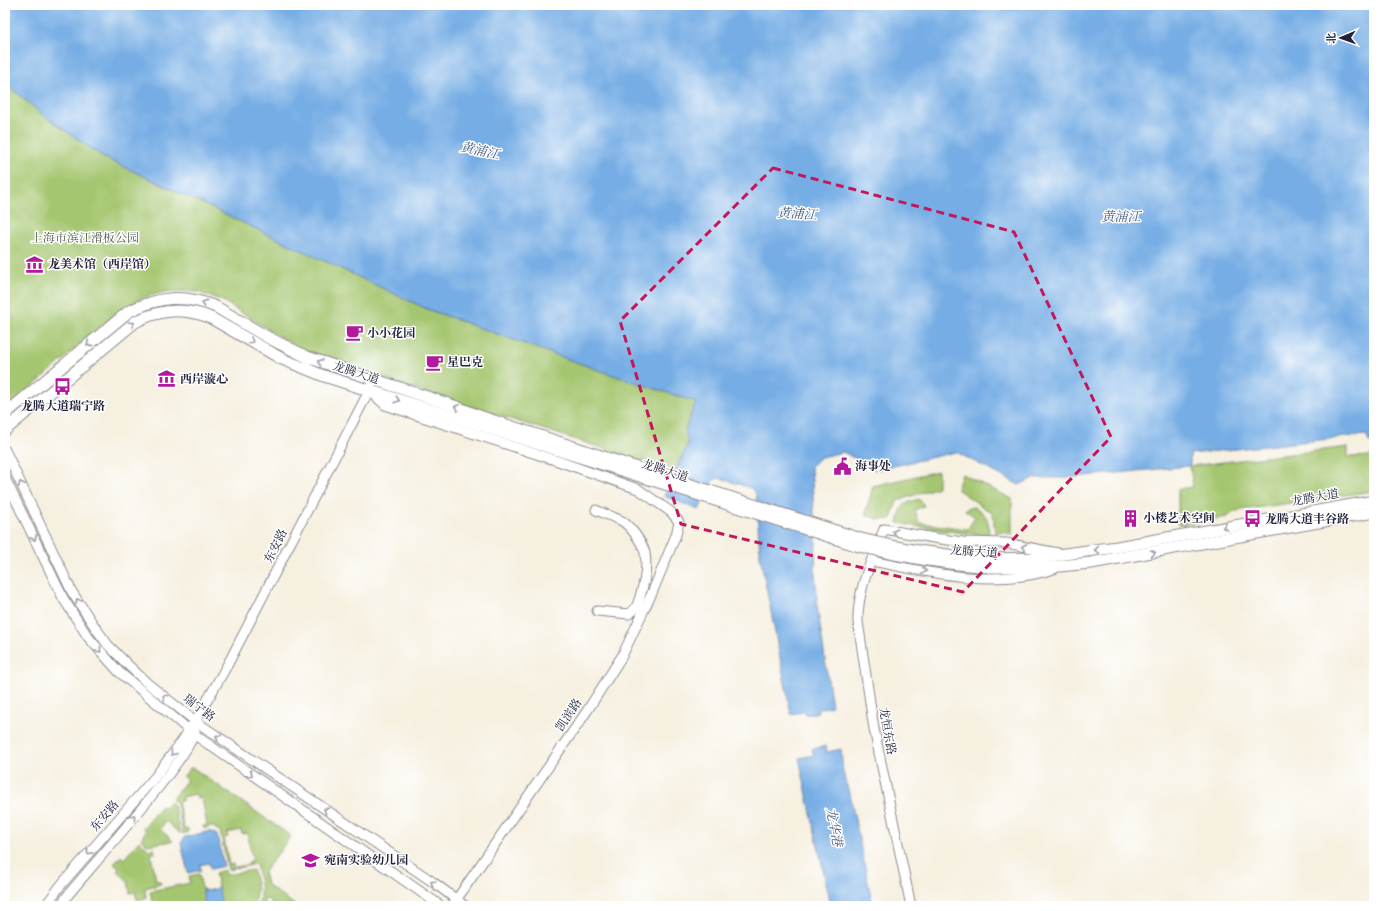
<svg xmlns="http://www.w3.org/2000/svg" width="1379" height="911" font-family="'Libre Bodoni','Noto Serif SC',serif">
<style>
.green{fill:#a5c66f;stroke:#647455}
.water{fill:#76ade5;stroke:#4c6890}
.lines{fill:none;stroke-linecap:round;stroke-linejoin:round}
.minor-casing{stroke:#8c898e;stroke-width:11}
.major-casing{stroke:#8c898e;stroke-width:13}
.minor{stroke:#fff;stroke-width:9}
.major{stroke:#fff;stroke-width:11}
.major-bridge-casing{stroke:#8c898e;stroke-width:13;stroke-linecap:butt}
.major-bridge{stroke:#fff;stroke-width:11}
.oneway{stroke:#9c9ca7}
.marked{fill:none;stroke:#c2185b;stroke-width:3;stroke-dasharray:8 5;stroke-linejoin:round}
.labels{text-anchor:middle;dominant-baseline:central;stroke-width:3;stroke-linejoin:round;paint-order:stroke}
.park-label{font-size:12px;fill:#505b4d;stroke:#fff}
.poi-label{font-size:12px;font-weight:bold;fill:#22223b;stroke:#fff;text-anchor:start}
.street-label{font-size:12px;fill:#22223b;stroke:#fff}
.water-label{font-size:13px;font-style:italic;fill:#445a7f;stroke:#fff}
</style>
<rect width="100%" height="100%" fill="#fff"/>
<filter id="ink" filterUnits="userSpaceOnUse"><feTurbulence type="fractalNoise" baseFrequency=".025" numOctaves="2"/><feDisplacementMap in="SourceGraphic" scale="8" xChannelSelector="R" yChannelSelector="G"/><feConvolveMatrix kernelMatrix="1 2 1 2 8 2 1 2 1" color-interpolation-filters="sRGB"/></filter>
<filter id="wash" filterUnits="userSpaceOnUse"><feTurbulence type="fractalNoise" baseFrequency=".012" numOctaves="4" result="noise"/><feDisplacementMap in="SourceGraphic" scale="16" xChannelSelector="R" yChannelSelector="G"/><feGaussianBlur stdDeviation="0.9" result="paint"/><feColorMatrix in="noise" values="0 0 0 0 0 0 0 0 0 0 0 0 0 0 0 0 0 1.4 0 .05"/><feComposite in="paint" operator="in"/></filter>
<g filter="url(#wash)">
<rect width="100%" height="100%" fill="#f6f0e0"/>
<!-- green -->
<g class="green">
<polygon points="5,83 42,114 103,157 427,309 607,373 696,402 686,429 688,443 675,471 409,387 321,358 290,343 223,301 198,292 181,291 164,292 143,298 126,307 102,325 14,403 5,407"/>
<polygon points="1348,447 1348,457 1374,456 1374,491 1235,511 1227,517 1178,525 1178,489 1193,487 1190,466"/>
<polygon points="938,471 938,487 897,501 891,519 877,519 865,515 873,486"/>
<polygon points="962,474 1012,499 1012,535 1004,532 995,533 993,514 957,489"/>
<path d="M918,499L922,502L924,506L915,510L919,523L968,529L975,517L965,510L968,508L974,507C989,515 988,519 989,535C958,533 928,529 898,523C902,506 900,505 918,499Z"/>
<polygon points="190,768 193,768 291,836 264,872 267,885 296,906 283,906 270,903 270,900 265,899 263,905 258,906 261,889 256,864 237,868 235,867 249,865 249,861 253,861 247,833 242,834 241,830 227,833 228,837 224,838 229,865 233,864 234,869 228,870 220,831 211,826 204,829 203,826 207,825 202,798 197,798 196,794 182,797 182,801 178,802 184,829 188,829 188,832 183,834 177,803 172,799 187,780 183,777"/>
<polygon points="170,802 174,805 180,834 166,821 160,829 173,841 148,845 141,839 146,831 143,828 161,806 164,807"/>
<polygon points="139,841 149,850 154,848 155,853 151,854 156,881 160,881 161,884 145,888 146,898 137,900 135,892 130,893 128,881 117,871 120,868 114,864 121,856 124,859"/>
<polygon points="225,870 225,875 253,870 257,889 253,906 153,906 150,891 190,883 189,876 199,874 202,889 207,891 215,889 218,886 215,873"/>
</g>
<!-- water -->
<g class="water">
<polygon points="5,5 1374,5 1374,440 1369,442 1366,435 1190,454 1190,466 1065,478 1034,478 1019,485 956,452 876,470 843,452 821,457 811,466 816,543 815,571 818,612 832,706 818,709 818,712 806,715 805,712 791,714 760,556 756,494 751,488 719,478 713,480 699,510 664,496 688,443 685,429 696,402 607,373 427,309 103,157 42,114 5,83"/>
<polygon points="826,746 827,752 841,749 843,772 851,800 873,906 831,906 799,758 814,755 812,749"/>
<polygon points="210,831 217,835 224,866 211,869 209,863 200,865 201,870 188,873 181,843 185,837"/>
<polygon points="218,886 221,902 205,906 202,889 207,891 215,889"/>
</g>
</g>
<g filter="url(#ink)">
<g class="lines">
<defs>
<g id="minor">
<polyline points="370,391 385,405 558,461 638,489 671,512 679,522 676,535 652,593 622,656 587,711 452,906"/>
<polyline points="5,450 72,592 95,627 108,645 127,664 147,683 195,721 433,882 465,906"/>
<polyline points="5,478 63,598 88,637 119,672 195,735 441,906"/>
<path d="M596,510C605,514 614,517 622,521C630,526 643,543 645,553C647,565 645,579 642,590C639,599 638,609 629,614L597,611"/>
<path d="M872,561C930,573 995,588 1054,569"/>
<polyline points="45,906 61,885 155,777 182,741 199,715 229,662 371,387"/>
<path d="M60,906L68,895C88,870 195,752 195,730"/>
<path d="M911,906L874,729L858,622C857,590 872,559 884,529L934,538L963,542L1006,543L1058,553"/>
</g>
<g id="major">
<path d="M5,414L128,312C159,296 184,294 216,307L269,338L307,357L457,407L482,417L622,463"/>
<path d="M5,430L135,322C160,309 184,307 211,318L282,359L324,376L621,470"/>
<polyline points="990,559 1035,558 1117,547 1374,501"/>
<polyline points="989,567 1049,567 1091,563 1374,512"/>
</g>
</defs>
<!-- minor casing -->
<use href="#minor" class="minor-casing"/>
<!-- major casing -->
<use href="#major" class="major-casing"/>
<!-- minor -->
<use href="#minor" class="minor"/>
<!-- major -->
<use href="#major" class="major"/>
<defs>
<g id="major-bridge">
<path d="M622,463L861,539C904,550 946,556 990,559"/>
<path d="M621,470L859,546C902,557 945,564 989,567"/>
</g>
</defs>
<!-- major-bridge casing -->
<use href="#major-bridge" class="major-bridge-casing"/>
<!-- major-bridge -->
<use href="#major-bridge" class="major-bridge"/>
</g>
<!-- one-way arrows -->
<defs><path id="oneway-chevron" d="M-2-3.5L2.5 0L-2 3.5" fill="none" stroke-width="1.6" stroke-linecap="round" stroke-linejoin="round"/></defs>
<g class="oneway">
<use href="#oneway-chevron" transform="translate(204 303) rotate(-162)"/>
<use href="#oneway-chevron" transform="translate(132 324) rotate(-34)"/>
<use href="#oneway-chevron" transform="translate(251 341) rotate(30)"/>
<use href="#oneway-chevron" transform="translate(89 344) rotate(140)"/>
<use href="#oneway-chevron" transform="translate(320 362) rotate(-159)"/>
<use href="#oneway-chevron" transform="translate(397 400) rotate(18)"/>
<use href="#oneway-chevron" transform="translate(457 407) rotate(-160)"/>
<use href="#oneway-chevron" transform="translate(21 484) rotate(-115)"/>
<use href="#oneway-chevron" transform="translate(1225 527) rotate(169)"/>
<use href="#oneway-chevron" transform="translate(895 532) rotate(-168)"/>
<use href="#oneway-chevron" transform="translate(34 538) rotate(65)"/>
<use href="#oneway-chevron" transform="translate(1024 547) rotate(-169)"/>
<use href="#oneway-chevron" transform="translate(1097 550) rotate(171)"/>
<use href="#oneway-chevron" transform="translate(1153 553) rotate(-10)"/>
<use href="#oneway-chevron" transform="translate(924 571) rotate(9)"/>
<use href="#oneway-chevron" transform="translate(78 601) rotate(-121)"/>
<use href="#oneway-chevron" transform="translate(99 650) rotate(50)"/>
<use href="#oneway-chevron" transform="translate(165 697) rotate(-141)"/>
<use href="#oneway-chevron" transform="translate(218 737) rotate(-146)"/>
<use href="#oneway-chevron" transform="translate(173 753) rotate(127)"/>
<use href="#oneway-chevron" transform="translate(250 774) rotate(35)"/>
<use href="#oneway-chevron" transform="translate(326 810) rotate(-146)"/>
<use href="#oneway-chevron" transform="translate(133 817) rotate(-50)"/>
<use href="#oneway-chevron" transform="translate(89 852) rotate(131)"/>
<use href="#oneway-chevron" transform="translate(433 883) rotate(-145)"/>
</g>
</g>
<!-- marked area -->
<path class="marked" d="M773,168L1014,232L1111,437L963,592L681,524L620,321Z"/>
<!-- icons -->
<defs>
<symbol id="museum-bare" viewBox="-9 -9 18 18"><path d="M0-6L6-3V-2H-6V-3ZM-5-1h2V3h-2ZM-1-1h2V3h-2ZM3-1h2V3H3ZM-6 4H6V6H-6Z" fill="#b5179e" stroke="#fff" stroke-width="2.5" paint-order="stroke"/></symbol>
<symbol id="cafe-bare" viewBox="-9 -9 18 18"><path d="M-5.5-4.5H6V0H3Q3 3.5 0 3.5H-2.5Q-5.5 3.5-5.5 0ZM3-3.2v2h1.7v-2ZM-6 4.5H4V6H-6Z" fill="#b5179e" stroke="#fff" stroke-width="2.5" paint-order="stroke"/></symbol>
<symbol id="bus-bare" viewBox="-9 -9 18 18"><path d="M-5-6H5V4H4V6H2V4H-2V6H-4V4H-5ZM-3.5-4V0h7V-4ZM-3.5 1.2v1.5H-2V1.2ZM2 1.2v1.5H3.5V1.2Z" fill="#b5179e" stroke="#fff" stroke-width="2.5" paint-order="stroke"/></symbol>
<symbol id="civic-bare" viewBox="-9 -9 18 18"><path d="M-.6-6.5H3V-4.5H.6V-3L4-1V1h2V6H-6V1h2V-1L-.6-3ZM-1.2 2.5V6h2.4V2.5Z" fill="#b5179e" stroke="#fff" stroke-width="2.5" paint-order="stroke"/></symbol>
<symbol id="building-bare" viewBox="-9 -9 18 18"><path d="M-4-6H4V6H1V3H-1V6H-4ZM-2.5-4.3h1.7v1.8h-1.7ZM.8-4.3h1.7v1.8H.8ZM-2.5-1h1.7V.8h-1.7ZM.8-1h1.7V.8H.8Z" fill="#b5179e" stroke="#fff" stroke-width="2.5" paint-order="stroke"/></symbol>
<symbol id="school-bare" viewBox="-9 -9 18 18"><path d="M0-5L7-2L0 1L-7-2ZM-4 1L0 2.5L4 1V4Q0 6-4 4Z" fill="#b5179e" stroke="#fff" stroke-width="2.5" paint-order="stroke"/></symbol>
</defs>
<g fill-rule="evenodd">
<use href="#museum-bare" x="22" y="252" width="25" height="25"/>
<use href="#cafe-bare" x="342" y="320" width="25" height="25"/>
<use href="#cafe-bare" x="422" y="350" width="25" height="25"/>
<use href="#museum-bare" x="154" y="366" width="25" height="25"/>
<use href="#bus-bare" x="50" y="374" width="25" height="25"/>
<use href="#civic-bare" x="830" y="454" width="25" height="25"/>
<use href="#building-bare" x="1118" y="506" width="25" height="25"/>
<use href="#bus-bare" x="1240" y="506" width="25" height="25"/>
<use href="#school-bare" x="298" y="848" width="25" height="25"/>
</g>
<g class="labels">
<!-- park labels -->
<g class="park-label">
<text x="85" y="238">上海市滨江滑板公园</text>
</g>
<!-- poi labels -->
<g class="poi-label">
<text x="48" y="264">龙美术馆（西岸馆）</text>
<text x="367" y="333">小小花园</text>
<text x="447" y="362">星巴克</text>
<text x="180" y="379">西岸漩心</text>
<text x="63" y="406" text-anchor="middle">龙腾大道瑞宁路</text>
<text x="855" y="466">海事处</text>
<text x="1143" y="518">小楼艺术空间</text>
<text x="1265" y="519">龙腾大道丰谷路</text>
<text x="324" y="860">宛南实验幼儿园</text>
</g>
<!-- street labels -->
<g class="street-label">
<text transform="translate(356 373) rotate(18)">龙腾大道</text>
<text transform="translate(665 471) rotate(18)">龙腾大道</text>
<text transform="translate(1315 498) rotate(-10)">龙腾大道</text>
<text transform="translate(276 546) rotate(-63)">东安路</text>
<text transform="translate(974 552) rotate(4)">龙腾大道</text>
<text transform="translate(199 708) rotate(37)">瑞宁路</text>
<text transform="translate(569 715) rotate(-56)">凯滨路</text>
<text transform="translate(887 731) rotate(80)">龙恒东路</text>
<text transform="translate(105 816) rotate(-49)">东安路</text>
</g>
<!-- water labels -->
<g class="water-label">
<text transform="translate(480 151) rotate(12)">黄浦江</text>
<text transform="translate(797 214) rotate(4)">黄浦江</text>
<text x="1121" y="217">黄浦江</text>
<text transform="translate(834 827) rotate(79)">龙华港</text>
</g>
</g>
<!-- margin -->
<rect width="1379" height="911" fill="none" stroke="#fff" stroke-width="20"/>
<!-- north arrow -->
<g transform="translate(1341 38) rotate(268)" stroke="#ffffff" stroke-width="3" paint-order="stroke">
<path d="M0-3L7 15L0 10L-7 15Z" fill="#22223b"/>
<text y="-6" font-size="11" font-weight="bold" text-anchor="middle" fill="#22223b">北</text>
</g>
</svg>
